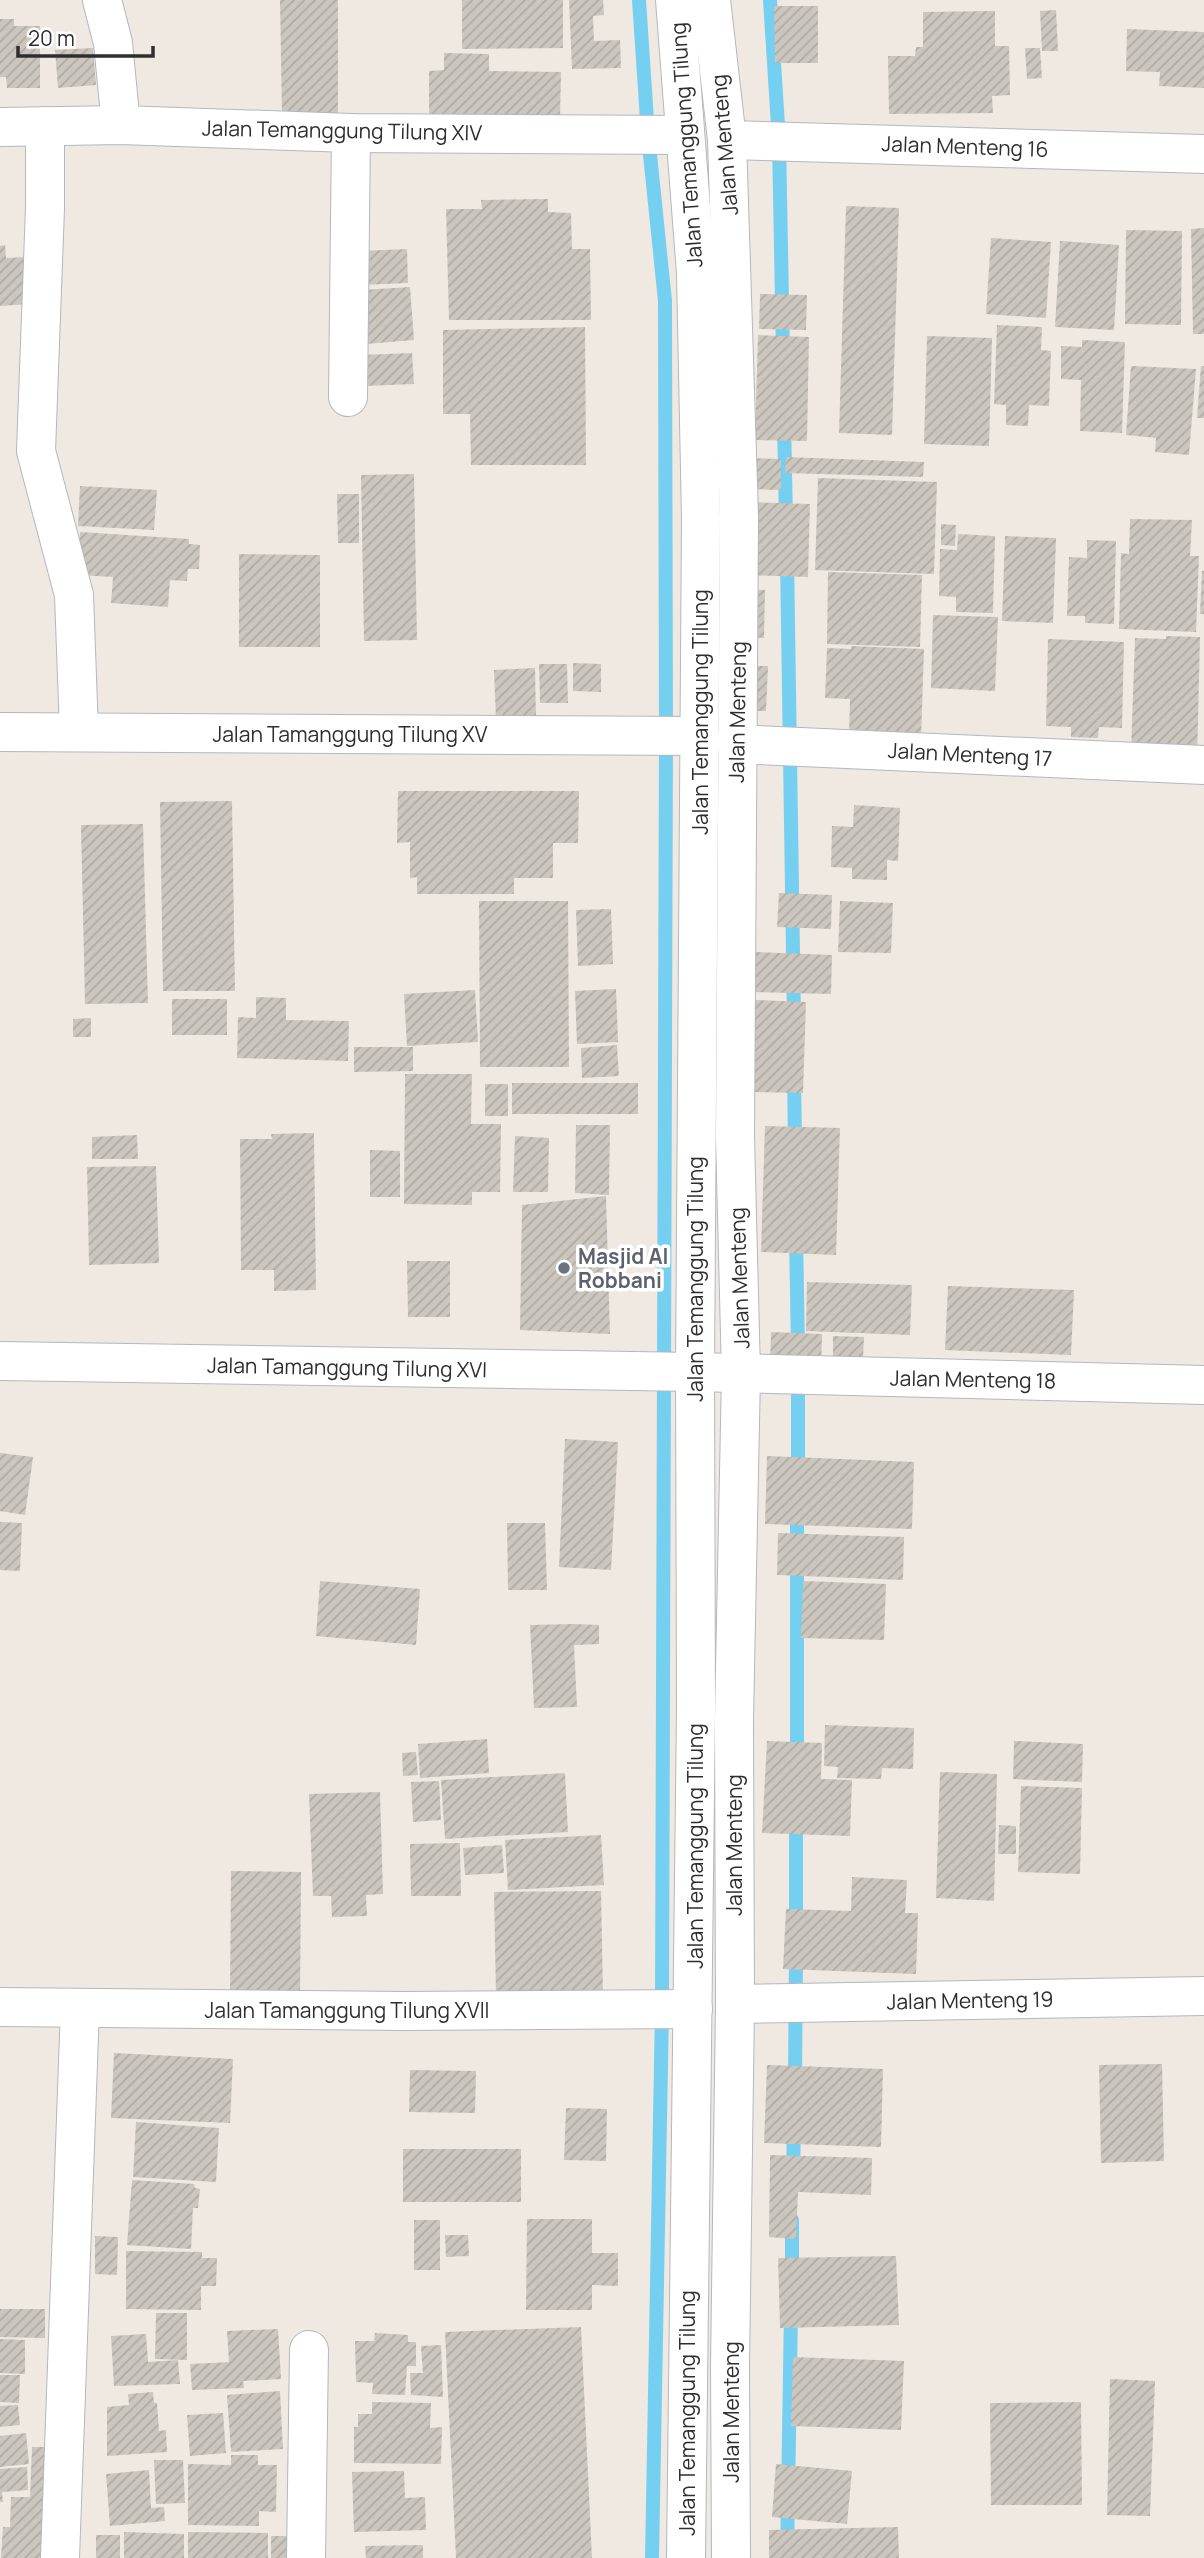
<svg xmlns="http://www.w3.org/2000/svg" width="1204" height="2558" font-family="Manrope,sans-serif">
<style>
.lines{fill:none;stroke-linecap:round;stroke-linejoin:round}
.stream{stroke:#75cff0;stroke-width:14}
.building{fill:url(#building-hatch)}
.street-casing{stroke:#b4b7c1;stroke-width:40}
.secondary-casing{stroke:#b4b7c1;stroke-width:40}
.street{stroke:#fff;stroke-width:38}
.secondary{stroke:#fff;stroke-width:38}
.worship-dot{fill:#6b7280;stroke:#fff;stroke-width:2.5}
.labels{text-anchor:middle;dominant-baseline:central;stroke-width:7;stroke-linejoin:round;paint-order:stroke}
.street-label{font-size:21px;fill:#2e2e2e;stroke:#fff}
.worship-label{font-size:21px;font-weight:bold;fill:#5b616d;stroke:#fff;text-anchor:start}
</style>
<defs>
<pattern id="building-hatch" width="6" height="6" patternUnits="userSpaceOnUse" patternTransform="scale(1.75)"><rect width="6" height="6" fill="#cbc7bf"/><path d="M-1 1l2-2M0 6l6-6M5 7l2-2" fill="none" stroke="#afaba4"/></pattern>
</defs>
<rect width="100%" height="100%" fill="#efe9e1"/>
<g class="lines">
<!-- stream -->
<g class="stream">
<polyline points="639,0 648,135 665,301 666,736 662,2009 652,2558"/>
<polyline points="770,0 779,141 783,355"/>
<polyline points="784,421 786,520"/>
<polyline points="787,558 794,1020"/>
<polyline points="794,1075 795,1146"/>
<polyline points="796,1236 798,1349"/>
<polyline points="798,1475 798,1376"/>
<polyline points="797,1759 797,1506"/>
<polyline points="796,1927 796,1817"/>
<polyline points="795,2084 796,1950"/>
<polyline points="793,2175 794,2125"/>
<polyline points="792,2277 792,2220"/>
<polyline points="787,2558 791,2311"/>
</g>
</g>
<!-- building -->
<g class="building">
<polygon points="280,0 338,0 338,118 282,116"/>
<polygon points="462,0 563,0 563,48 462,49"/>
<polygon points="569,0 603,0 604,15 593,16 594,41 620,40 621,68 572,69"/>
<polygon points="774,6 818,6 818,63 775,63"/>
<polygon points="1056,10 1058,51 1042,51 1040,11"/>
<polygon points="995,11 995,46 1009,46 1010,95 992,96 993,113 889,114 888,56 915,56 916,47 923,47 923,12"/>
<polygon points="0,19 14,19 14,26 40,26 40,88 7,88 6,77 0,77"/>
<polygon points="1127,29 1204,32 1204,88 1159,86 1160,72 1126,71"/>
<polygon points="93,48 96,85 58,88 55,50"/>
<polygon points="1025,48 1040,48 1042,78 1027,79"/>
<polygon points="444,53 489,54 489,71 561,72 560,119 429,118 429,71 444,70"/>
<polygon points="548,199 548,212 571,213 572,249 590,249 591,320 449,320 446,209 482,209 481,200"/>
<polygon points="846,206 899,208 892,435 839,433"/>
<polygon points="1204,228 1204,334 1193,334 1191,229"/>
<polygon points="1126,230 1182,231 1181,325 1125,324"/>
<polygon points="991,238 1051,242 1046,318 986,314"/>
<polygon points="1060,241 1119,245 1114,330 1055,327"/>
<polygon points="5,245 6,258 25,257 28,304 0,306 0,246"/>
<polygon points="407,249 408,283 362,285 360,251"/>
<polygon points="410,287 414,340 366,344 361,290"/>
<polygon points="760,294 807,295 806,330 759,329"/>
<polygon points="997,325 1042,327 1041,350 1051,351 1049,406 1029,405 1028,426 1006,425 1006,405 994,404"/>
<polygon points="585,327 586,465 471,465 470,414 443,414 443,330"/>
<polygon points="758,335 809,337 807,441 755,440"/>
<polygon points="927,336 992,338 989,446 924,444"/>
<polygon points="1082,340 1125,342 1122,433 1080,431 1081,380 1061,379 1061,346 1082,347"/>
<polygon points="412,353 414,384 364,386 361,355"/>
<polygon points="1131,366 1196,369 1189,455 1155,452 1156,438 1126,435"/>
<polygon points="1201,366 1204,366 1204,418 1197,418"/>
<polygon points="786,457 924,462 923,477 785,473"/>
<polygon points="747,458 781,459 781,490 747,489"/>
<polygon points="414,474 417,640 364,641 361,475"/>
<polygon points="818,478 937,482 934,574 815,570"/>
<polygon points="80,486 157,490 154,530 78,526"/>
<polygon points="337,494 359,494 359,543 338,543"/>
<polygon points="746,502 810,504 808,577 744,575"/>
<polygon points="1130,519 1192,520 1190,556 1199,556 1196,632 1119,629 1121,553 1129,554"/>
<polygon points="941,524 956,525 955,546 941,545"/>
<polygon points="80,532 189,539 189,544 200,545 199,569 188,569 187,581 170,580 168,607 111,603 113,577 78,575"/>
<polygon points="958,534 995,536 993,613 956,612 956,597 939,596 940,549 957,550"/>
<polygon points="1005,536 1056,538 1053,623 1002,621"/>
<polygon points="1087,540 1116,541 1114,624 1085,623 1085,616 1067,616 1069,557 1087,558"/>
<polygon points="239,554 320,555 320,647 239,647"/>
<polygon points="1202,571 1204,571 1204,614 1200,614"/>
<polygon points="828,572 922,575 920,647 827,644"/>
<polygon points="745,589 765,590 764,638 744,637"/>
<polygon points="933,615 998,617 995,691 931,688"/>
<polygon points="1166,636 1200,637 1197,761 1131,752 1135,638 1166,639"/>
<polygon points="1048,639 1124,642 1122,728 1099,727 1098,738 1071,737 1071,727 1046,726"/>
<polygon points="851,646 924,649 921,737 849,735 850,699 825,698 827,648 851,649"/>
<polygon points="573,663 601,664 601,692 573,691"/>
<polygon points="539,664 567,664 568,703 540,703"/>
<polygon points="751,666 768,666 766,711 749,711"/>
<polygon points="535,668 536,718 496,720 494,670"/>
<polygon points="398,791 579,791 578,843 553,843 553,878 514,878 514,894 417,894 417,877 410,878 410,842 397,843"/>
<polygon points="232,801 235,991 163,991 160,802"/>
<polygon points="854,805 900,808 898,861 887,860 887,880 852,879 852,868 831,867 832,826 853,827"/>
<polygon points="143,824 148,1003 85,1004 81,825"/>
<polygon points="779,893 832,895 831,929 777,927"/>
<polygon points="479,901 568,901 569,1067 480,1067"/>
<polygon points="840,901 893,903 891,953 838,952"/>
<polygon points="611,909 613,964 578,966 576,910"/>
<polygon points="755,952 832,955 831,994 754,992"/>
<polygon points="616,989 618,1042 577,1044 575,991"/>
<polygon points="475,990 478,1042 407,1046 404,994"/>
<polygon points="256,997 286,998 286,1020 349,1021 348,1061 237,1058 238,1017 256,1018"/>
<rect x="172" y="999" width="55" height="36"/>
<polygon points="755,1000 806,1002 803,1093 752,1092"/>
<polygon points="91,1018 91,1037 73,1037 73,1019"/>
<polygon points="617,1045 619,1076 582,1078 581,1048"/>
<polygon points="354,1047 413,1047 413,1071 354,1072"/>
<polygon points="405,1074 472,1074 471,1124 501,1124 500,1192 472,1192 472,1205 404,1204"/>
<rect x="512" y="1083" width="126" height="31"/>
<rect x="485" y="1084" width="23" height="32"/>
<polygon points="576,1125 610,1125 609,1195 575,1193"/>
<polygon points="765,1126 840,1128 836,1255 761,1252"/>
<polygon points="314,1133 316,1290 274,1291 274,1270 241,1270 240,1139 272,1139 271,1134"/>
<polygon points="137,1135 138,1159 92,1159 92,1137"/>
<polygon points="515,1136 549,1138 548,1192 513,1192"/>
<polygon points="370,1150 400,1151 400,1197 370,1197"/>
<polygon points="156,1166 159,1263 89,1265 87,1167"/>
<polygon points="606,1196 610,1334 520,1330 522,1205"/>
<polygon points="407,1261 450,1261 450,1317 408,1317"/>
<polygon points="807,1282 912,1285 910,1335 806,1331"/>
<polygon points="948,1286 1074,1290 1071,1355 945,1350"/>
<polygon points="771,1332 822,1334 821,1371 770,1369"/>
<polygon points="833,1336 864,1337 863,1358 833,1357"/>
<polygon points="565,1439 618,1442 611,1570 559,1567"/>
<polygon points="0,1453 33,1457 25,1515 0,1511"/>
<polygon points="767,1456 914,1462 912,1529 765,1524"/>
<polygon points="0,1522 22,1523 20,1571 0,1570"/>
<polygon points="507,1523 545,1523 547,1590 508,1590"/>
<polygon points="778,1533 904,1537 903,1580 777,1575"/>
<polygon points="320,1581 420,1589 416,1645 316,1636"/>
<polygon points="803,1581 886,1584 884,1640 801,1638"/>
<polygon points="573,1624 599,1625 599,1644 574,1645 577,1707 534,1708 530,1625"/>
<polygon points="825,1725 914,1728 913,1769 882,1768 881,1779 837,1778 838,1767 824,1766"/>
<polygon points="487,1739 489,1773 420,1778 418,1744"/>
<polygon points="767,1741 822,1743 821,1779 852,1780 850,1836 762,1833"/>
<polygon points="1014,1741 1083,1744 1082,1782 1013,1779"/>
<polygon points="416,1752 418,1775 403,1776 402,1753"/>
<polygon points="940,1772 997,1774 994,1901 936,1898"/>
<polygon points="565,1773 568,1832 445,1839 441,1780"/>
<polygon points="439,1781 441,1820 413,1822 411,1782"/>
<polygon points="1021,1786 1082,1788 1080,1874 1018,1872"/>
<polygon points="380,1792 383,1894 366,1895 367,1916 332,1917 331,1896 313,1896 309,1794"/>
<polygon points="999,1825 1016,1826 1016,1854 998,1854"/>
<polygon points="601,1835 604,1885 508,1890 505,1840"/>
<polygon points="460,1843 461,1896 411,1896 410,1844"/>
<polygon points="502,1845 504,1873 465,1875 463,1848"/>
<polygon points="231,1871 301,1872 300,2000 230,1999"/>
<polygon points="852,1877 907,1880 905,1913 918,1913 916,1974 783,1969 786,1909 851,1911"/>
<polygon points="601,1891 603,1995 496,1996 494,1892"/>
<polygon points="114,2053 233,2059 230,2123 111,2118"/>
<polygon points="1162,2064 1164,2161 1101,2163 1099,2065"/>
<polygon points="767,2065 883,2069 881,2147 764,2143"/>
<polygon points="410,2070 476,2071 475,2113 409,2112"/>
<polygon points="566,2108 607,2109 606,2161 564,2160"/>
<polygon points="136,2122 219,2128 216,2182 133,2177"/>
<rect x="403" y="2149" width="118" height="53"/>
<polygon points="770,2155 872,2158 871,2195 798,2192 796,2239 769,2237"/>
<polygon points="132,2180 194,2184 195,2188 200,2189 198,2208 193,2208 191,2249 127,2245"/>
<polygon points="527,2219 592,2219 592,2253 618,2253 618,2286 592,2285 592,2310 526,2310"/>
<rect x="414" y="2220" width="26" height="50"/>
<polygon points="445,2235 468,2235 469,2256 446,2257"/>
<polygon points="95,2236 118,2237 117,2275 95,2274"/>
<polygon points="126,2251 202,2252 202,2258 217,2258 216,2286 201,2286 201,2310 126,2309"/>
<polygon points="896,2256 899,2325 780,2328 778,2258"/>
<polygon points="0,2309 45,2309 45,2338 0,2337"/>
<polygon points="156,2313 187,2313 187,2360 155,2359"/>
<polygon points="581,2327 592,2558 456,2558 445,2332"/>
<polygon points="278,2329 281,2379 243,2381 244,2388 192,2390 190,2364 229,2362 227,2331"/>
<polygon points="375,2333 408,2335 408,2342 416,2342 416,2366 407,2366 405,2395 372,2394 373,2383 356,2382 355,2341 374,2341"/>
<polygon points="146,2334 148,2362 178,2360 180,2384 114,2386 111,2336"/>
<polygon points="0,2339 25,2340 25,2374 0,2373"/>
<polygon points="441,2345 443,2397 411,2395 410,2373 423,2373 421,2346"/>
<polygon points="793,2357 904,2361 901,2430 791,2426"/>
<polygon points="0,2375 20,2375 19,2403 0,2402"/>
<polygon points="1110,2379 1155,2381 1150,2516 1107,2515"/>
<polygon points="280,2391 283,2449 231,2452 227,2395"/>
<polygon points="153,2392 154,2403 157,2403 159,2431 166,2430 167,2452 107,2456 107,2407 129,2405 128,2394"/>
<polygon points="372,2402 431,2403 430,2428 442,2427 441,2464 354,2463 354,2427 358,2427 358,2414 372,2414"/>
<polygon points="1081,2402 1082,2505 991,2505 990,2403"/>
<polygon points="18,2405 20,2425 0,2427 0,2406"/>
<polygon points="223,2413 226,2453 190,2456 187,2415"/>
<polygon points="26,2433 29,2464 0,2467 0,2436"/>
<polygon points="32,2447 47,2447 43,2558 1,2558 3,2527 10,2527 11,2497 30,2497"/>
<polygon points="231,2455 258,2455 258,2465 277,2465 276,2512 259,2511 259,2526 188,2525 188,2464 231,2465"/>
<polygon points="154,2460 183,2460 185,2503 156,2504"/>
<polygon points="776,2464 852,2471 847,2524 772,2517"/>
<polygon points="27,2467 28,2490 2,2492 3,2502 0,2502 0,2469"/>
<polygon points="149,2470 151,2508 164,2507 165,2521 110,2526 106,2474"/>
<polygon points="404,2471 405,2498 425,2497 426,2530 354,2532 352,2472"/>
<polygon points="898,2527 899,2558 769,2558 769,2530"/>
<polygon points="124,2532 184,2534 184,2558 124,2558"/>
<polygon points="188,2532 268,2533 268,2558 188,2558"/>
<rect x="96" y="2535" width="24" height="23"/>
<polygon points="271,2536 291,2536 292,2558 271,2558"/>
<polygon points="423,2545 423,2558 366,2558 365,2546"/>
</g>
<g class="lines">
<defs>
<g id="street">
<polyline points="102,0 113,43 121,125"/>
<polyline points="45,126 45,208 36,451 74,595 79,732"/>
<polyline points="0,127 121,125 351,133 684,135"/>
<polyline points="727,140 1204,154"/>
<polyline points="348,397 351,133"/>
<polyline points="0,732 700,736"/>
<polyline points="736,744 1204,765"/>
<polyline points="0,1361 695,1372 1204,1385"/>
<polyline points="735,2004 1204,1996"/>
<polyline points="0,2007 404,2011 693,2009"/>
<polyline points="60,2558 80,2008"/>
<polyline points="306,2558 309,2350"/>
</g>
<g id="secondary">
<polyline points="675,0 696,273 701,519 695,1372 696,1707 686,2558"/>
<polyline points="711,0 727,140 739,516 735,1136 741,1374 734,1719 735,2004 730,2366 731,2558"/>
</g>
</defs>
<!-- street casing -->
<use href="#street" class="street-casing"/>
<!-- secondary casing -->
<use href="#secondary" class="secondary-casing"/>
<!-- street -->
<use href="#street" class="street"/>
<!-- secondary -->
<use href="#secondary" class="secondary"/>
</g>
<!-- markers -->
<circle class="worship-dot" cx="564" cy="1268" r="7"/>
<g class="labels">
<!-- street labels -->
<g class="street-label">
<text transform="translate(342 130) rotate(1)">Jalan Temanggung Tilung XIV</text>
<text transform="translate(686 145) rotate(-94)">Jalan Temanggung Tilung</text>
<text transform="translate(724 145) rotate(-95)">Jalan Menteng</text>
<text transform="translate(965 146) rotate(2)">Jalan Menteng 16</text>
<text transform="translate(700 712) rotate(-90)">Jalan Temanggung Tilung</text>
<text transform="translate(737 712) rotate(-89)">Jalan Menteng</text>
<text x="350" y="734">Jalan Tamanggung Tilung XV</text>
<text transform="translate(970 754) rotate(3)">Jalan Menteng 17</text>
<text transform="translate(739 1278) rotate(-92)">Jalan Menteng</text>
<text transform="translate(695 1279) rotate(-90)">Jalan Temanggung Tilung</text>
<text transform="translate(347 1367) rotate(1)">Jalan Tamanggung Tilung XVI</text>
<text transform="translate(973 1379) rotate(1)">Jalan Menteng 18</text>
<text transform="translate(734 1845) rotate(-90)">Jalan Menteng</text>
<text transform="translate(695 1846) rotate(-90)">Jalan Temanggung Tilung</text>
<text transform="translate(970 2000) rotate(-1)">Jalan Menteng 19</text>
<text x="347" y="2010">Jalan Tamanggung Tilung XVII</text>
<text transform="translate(731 2412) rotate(-90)">Jalan Menteng</text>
<text transform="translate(687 2413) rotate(-90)">Jalan Temanggung Tilung</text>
</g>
<!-- worship labels -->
<g class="worship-label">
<text x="578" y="1256">Masjid Al<tspan x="578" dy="24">Robbani</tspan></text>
</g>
</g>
<!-- scale -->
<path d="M18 46v10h135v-10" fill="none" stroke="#2e2e2e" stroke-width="3.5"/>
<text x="28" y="46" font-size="21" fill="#2e2e2e" stroke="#ffffff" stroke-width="5" paint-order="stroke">20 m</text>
</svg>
